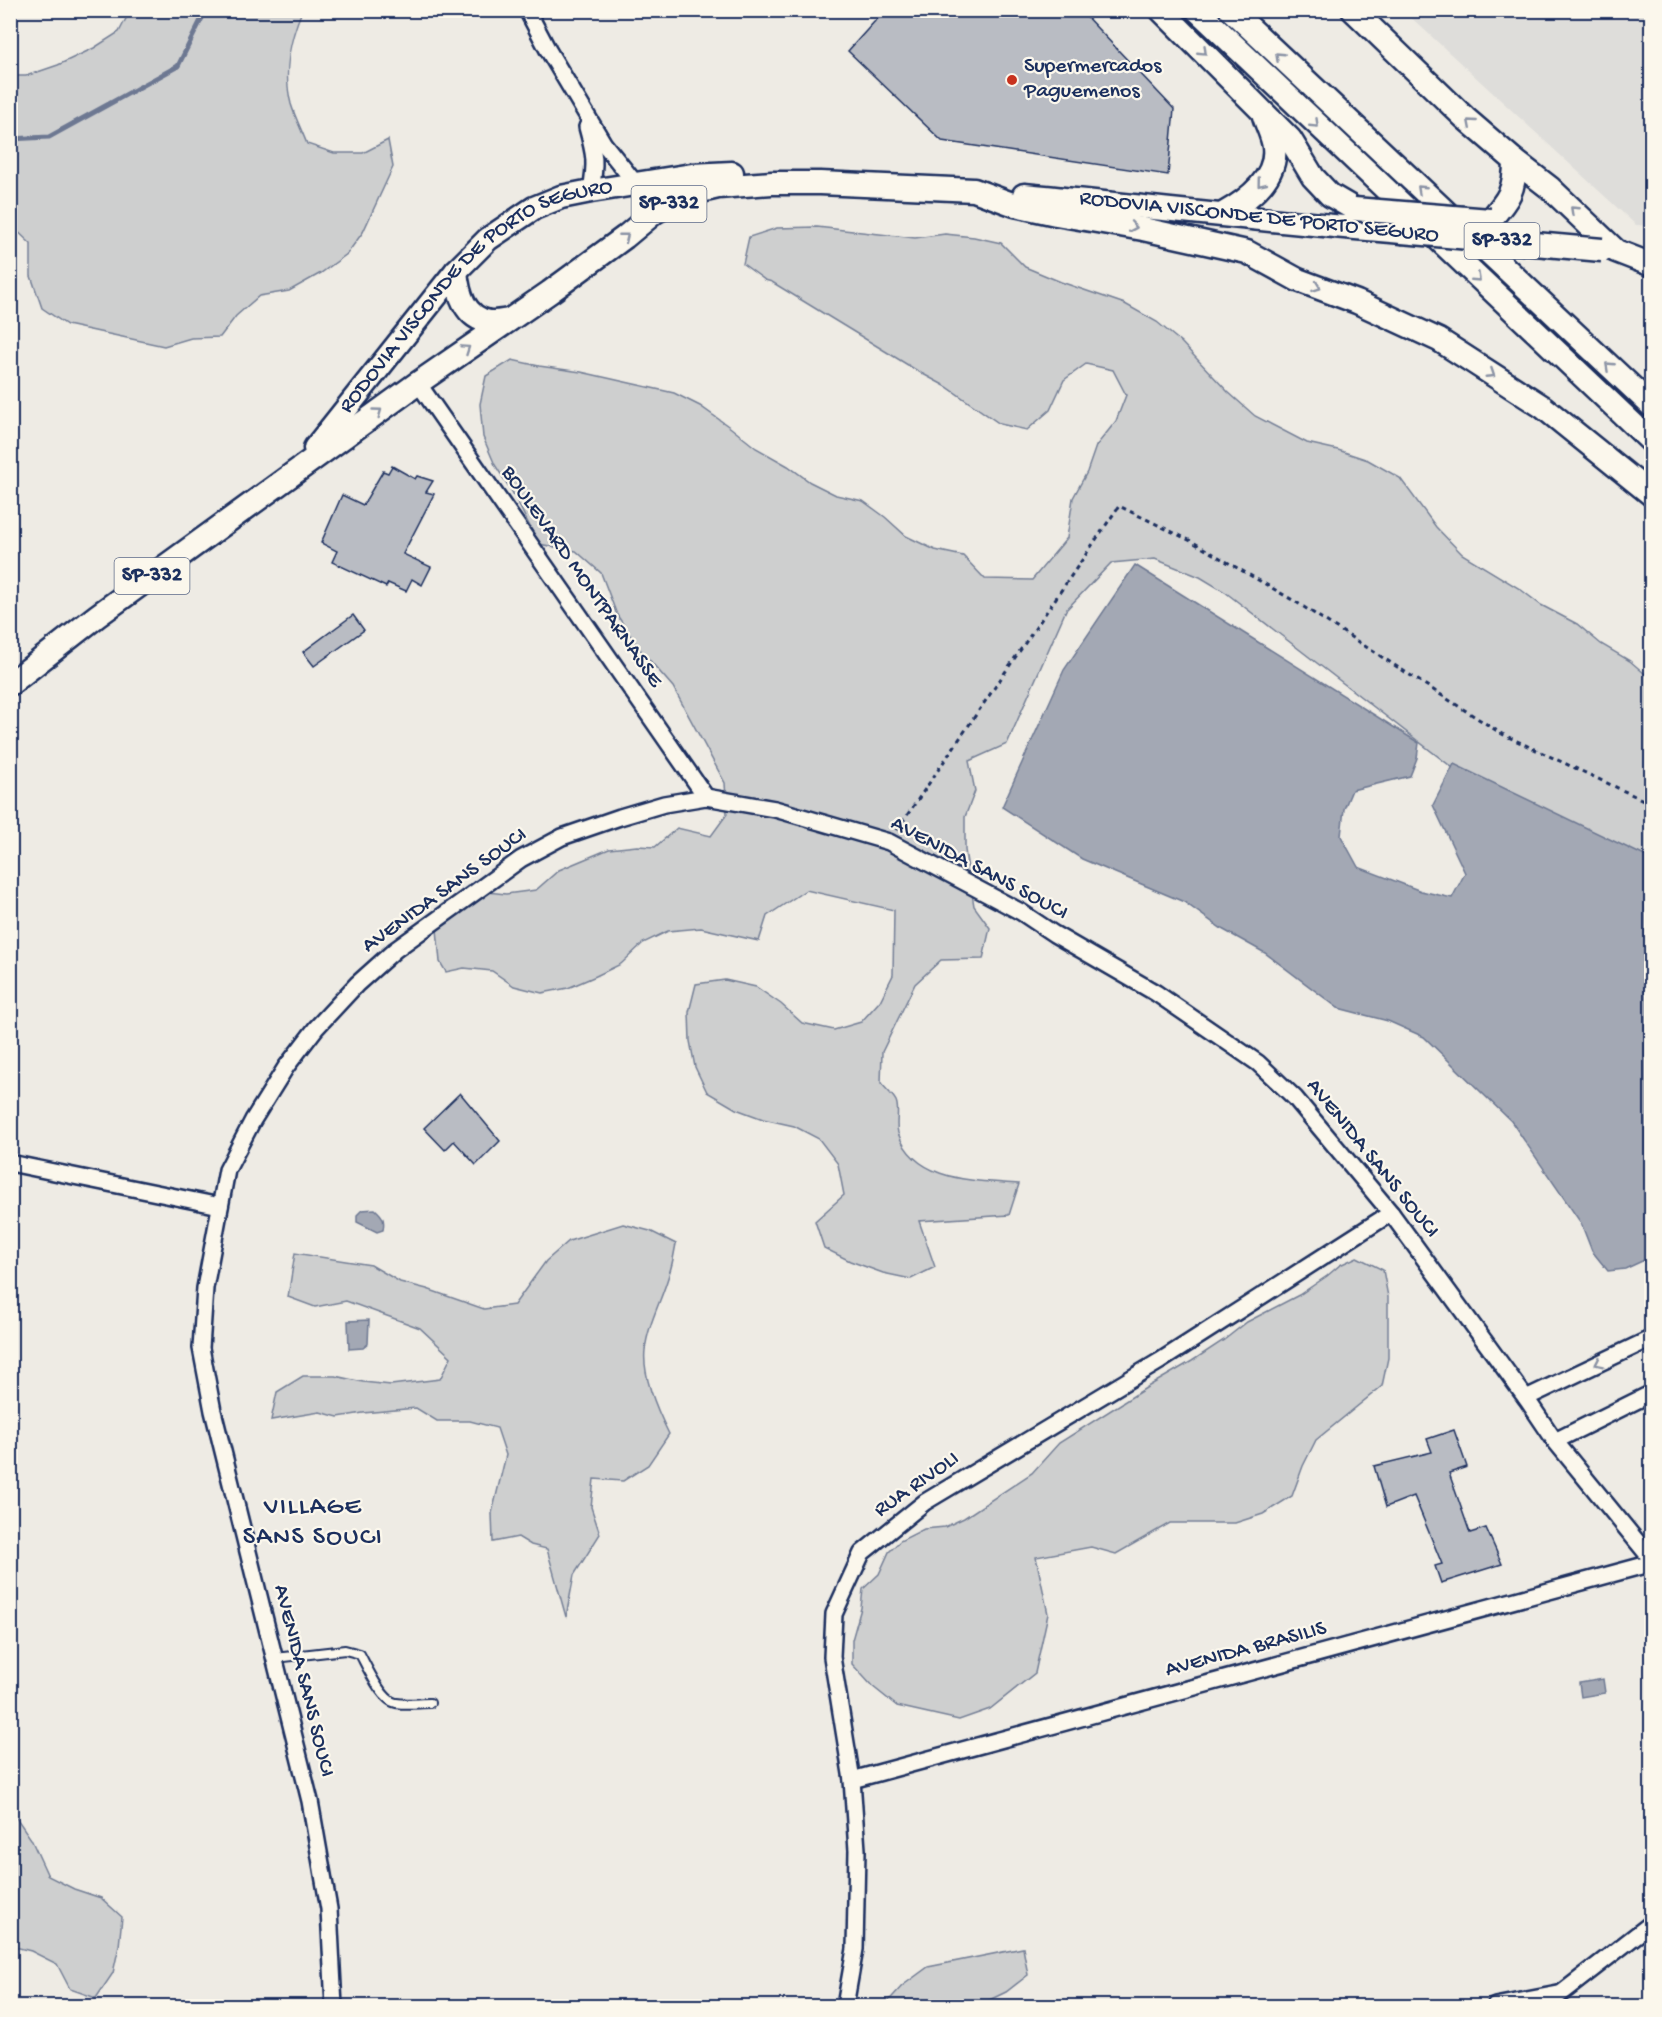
<svg xmlns="http://www.w3.org/2000/svg" width="1662" height="2017" font-family="'Gochi Hand',sans-serif">
<style>
.built{fill:#deddda}
.green{fill:#cecfcf;stroke:#747f96;stroke-width:1.5}
.water{fill:#a3a8b4;stroke:#6d7892;stroke-width:1.5}
.lines{fill:none;stroke-linecap:round;stroke-linejoin:round}
.stream{stroke:#6d7892;stroke-width:5}
.building{fill:#b9bcc3;stroke:#1b2f5e;stroke-width:1.5}
.service-casing{stroke:#1b2f5e;stroke-width:12}
.minor-casing{stroke:#1b2f5e;stroke-width:20}
.primary-casing{stroke:#1b2f5e;stroke-width:27}
.path{stroke:#1b2f5e;stroke-width:3;stroke-dasharray:4.5 4.5;stroke-linecap:butt}
.service{stroke:#fbf7ec;stroke-width:8}
.minor{stroke:#fbf7ec;stroke-width:15}
.primary{stroke:#fbf7ec;stroke-width:22}
.primary-bridge-casing{stroke:#1b2f5e;stroke-width:27;stroke-linecap:butt}
.primary-bridge{stroke:#fbf7ec;stroke-width:22}
.oneway{stroke:#8b93a5}
.poi-dot{fill:#c8321e;stroke:#fbf7ec;stroke-width:2}
.labels{text-anchor:middle;dominant-baseline:central;stroke-width:4.5;stroke-linejoin:round;paint-order:stroke}
.shield{fill:#fbf7ec;stroke:#5e6b89;stroke-width:1.5}
.shield-label{font-size:21px;font-weight:bold;fill:#1b2f5e}
.poi-label{font-size:22px;fill:#1b2f5e;stroke:#fbf7ec;text-anchor:start}
.street-label{font-size:22px;fill:#1b2f5e;stroke:#fbf7ec}
.quarter-label{font-size:26px;letter-spacing:1.5px;fill:#1b2f5e;stroke:#fbf7ec}
</style>
<rect width="100%" height="100%" fill="#eeebe4"/>
<filter id="ink" filterUnits="userSpaceOnUse"><feTurbulence type="fractalNoise" baseFrequency=".0167" numOctaves="2"/><feDisplacementMap in="SourceGraphic" scale="12" xChannelSelector="R" yChannelSelector="G"/><feConvolveMatrix kernelMatrix="1 2 1 2 8 2 1 2 1" color-interpolation-filters="sRGB"/></filter>
<g filter="url(#ink)">
<!-- built -->
<polygon class="built" points="1639,10 1651,21 1651,226 1636,225 1404,11"/>
<!-- green -->
<g class="green">
<path d="M130,11H302C290,39 283,73 291,104C295,117 302,131 307,144L334,153H363L388,140L393,167L363,232L347,254L321,273L289,291L259,296L236,316L220,337L191,338L164,346L67,325L42,308L31,276V244L11,225V76H26L58,65L94,48L119,32Z"/>
<path d="M817,227L915,238L945,234L974,237L1001,243L1025,267L1061,282L1125,304L1157,322L1181,342L1228,392L1255,416L1307,443L1338,450L1368,460L1400,478L1436,527L1462,554L1520,589L1541,605L1577,624L1601,644L1630,661L1651,679V912L1620,897L1225,592L1200,577L1155,559L1111,563L1066,610L1007,744L969,761L975,791L965,817V850L974,906L990,928L983,959L941,960L915,984L882,1052L881,1083C885,1088 893,1095 896,1101C900,1110 895,1123 898,1133C916,1183 975,1180 1019,1184L1009,1215L919,1221L935,1267L911,1279L883,1273L850,1261L824,1248L815,1221L844,1195L838,1164L819,1139L794,1126L763,1119L736,1109L707,1092L695,1067L690,1041L689,1012L696,984L725,980L756,987L781,1004L802,1023L834,1030L861,1022L880,1001L893,975L894,910L806,890L767,916L759,941L701,928L668,931L643,943L621,964L596,976L568,988L542,993L514,986L492,971L464,968L446,972L440,962L437,929L453,907L478,891L506,894L536,890L559,870L609,849L637,846L655,847L677,828L711,836L727,814L725,783L673,687L638,647L617,615L601,573L576,551L539,544L511,490L495,465L483,437L480,404L486,376L512,360L539,366L581,372L674,393L700,406L731,428L756,448L788,466L810,482L836,495L863,501L885,517L906,536L935,550L963,556L985,579L1032,580L1067,538L1073,498L1087,472L1096,446L1116,421L1126,395L1113,370L1086,364L1064,380L1050,410L1027,430L1000,424L947,387L921,373L772,282L765,280L743,264L749,237L777,228Z"/>
<path d="M623,1224L650,1231L676,1244C674,1253 673,1262 670,1271C663,1298 648,1323 645,1350C642,1376 658,1412 669,1434L648,1465L623,1481L594,1479L591,1507L600,1534L574,1575L566,1617L547,1549L531,1545L518,1537L493,1542L492,1513L506,1455L497,1428L470,1421H437L416,1408L363,1413L338,1417L320,1412L271,1420L277,1392L303,1376H335L363,1382L391,1385L440,1379L451,1357L420,1328L346,1301L315,1307L288,1297L295,1253L371,1265L400,1282L427,1289L484,1309L514,1305L546,1261L569,1241Z"/>
<polygon points="1357,1257 1383,1270 1388,1297 1388,1358 1382,1386 1316,1440 1303,1466 1292,1496 1263,1514 1235,1523 1170,1523 1116,1554 1091,1547 1036,1557 1048,1614 1035,1673 990,1709 959,1720 897,1706 872,1686 852,1664 852,1640 861,1608 863,1589 879,1574 889,1552 900,1541 924,1529 945,1527 964,1518 1032,1473 1059,1443 1149,1386 1192,1361 1224,1340 1247,1322 1299,1295 1327,1276 1340,1265"/>
<polygon points="11,1810 31,1839 48,1876 74,1889 101,1898 122,1917 119,1946 113,1973 96,1998 70,1989 57,1964 31,1951 11,1946"/>
<polygon points="1023,1948 1028,1975 1006,1992 977,2006 884,2006 902,1986 928,1967"/>
</g>
<!-- water -->
<g class="water">
<polygon points="1135,565 1419,743 1417,758 1410,776 1352,790 1344,809 1341,836 1358,867 1421,891 1452,898 1465,873 1433,805 1454,764 1651,859 1651,1257 1625,1269 1608,1271 1592,1251 1581,1223 1511,1121 1424,1037 1388,1021 1338,1008 1265,953 1222,929 1184,902 1082,859 1002,807 1064,670"/>
<path d="M375,1209C383,1216 385,1220 383,1230L377,1232L357,1222V1215L362,1210Z"/>
<polygon points="369,1320 368,1344 363,1348 349,1349 348,1321"/>
<polygon points="1603,1679 1605,1693 1581,1697 1579,1683"/>
</g>
<g class="lines">
<!-- stream -->
<polyline class="stream" points="10,139 49,137 178,66 206,10"/>
</g>
<!-- building -->
<g class="building">
<polygon points="885,10 1080,10 1174,109 1168,175 942,141 848,51"/>
<polygon points="392,466 415,479 417,476 433,481 426,492 434,494 403,554 431,567 422,585 412,579 406,591 388,583 386,587 332,562 337,551 321,543 342,495 363,505 383,471 388,473"/>
<polygon points="353,615 364,630 314,666 303,652"/>
<polygon points="460,1093 500,1141 476,1165 454,1141 445,1150 424,1128"/>
<polygon points="1454,1430 1467,1467 1449,1473 1470,1533 1486,1528 1502,1564 1441,1583 1435,1566 1442,1564 1414,1496 1386,1507 1374,1466 1432,1452 1427,1439"/>
</g>
<g class="lines">
<defs>
<path id="service" d="M275,1658L345,1650L360,1654C367,1667 382,1701 396,1703C407,1705 419,1703 430,1703"/>
<g id="minor">
<polyline points="527,10 548,50 604,144 636,184"/>
<path d="M587,127C595,156 596,162 591,191"/>
<polyline points="418,383 706,797"/>
<polyline points="10,1163 220,1206"/>
<polyline points="1526,1398 1652,1338"/>
<polyline points="1555,1441 1652,1393"/>
<polyline points="852,1780 1652,1563"/>
<polyline points="334,2006 329,1909 310,1801 213,1411 201,1348 205,1288 227,1170 253,1120 286,1067 316,1028 357,984 395,950 521,859 562,837 620,817 664,804 706,797 775,809 889,842 1021,912 1054,934 1156,993 1258,1063 1295,1098 1391,1213 1526,1398 1555,1441 1652,1560"/>
<polyline points="845,2006 855,1949 857,1850 852,1780 832,1657 834,1614 862,1553 925,1502 1160,1361 1391,1213"/>
<polyline points="1495,2006 1558,1994"/>
<polyline points="1545,2006 1652,1923"/>
</g>
<g id="primary">
<polyline points="1161,10 1290,139 1313,177 1330,195 1354,209"/>
<polyline points="1197,10 1652,442"/>
<polyline points="1231,10 1652,406"/>
<polyline points="1353,10 1465,118 1515,161 1550,188 1616,251 1652,265"/>
<path d="M1024,195C1150,207 1276,222 1402,232"/>
<path d="M1223,214C1246,201 1278,179 1274,147C1273,137 1267,126 1264,116"/>
<path d="M1490,220C1509,199 1515,190 1515,161"/>
<path d="M456,271C458,293 464,318 490,322C496,322 503,321 509,320"/>
<path id="s1" d="M315,448L456,271L488,239L534,208L561,197L591,191L692,175L732,173"/>
<polyline points="10,684 97,616 418,383 550,292 625,237 655,212 688,194 718,187 772,183 820,183 974,190 1015,205 1056,214 1143,229 1247,252 1298,280 1357,302 1439,340 1543,407 1652,495"/>
</g>
</defs>
<!-- service casing -->
<use href="#service" class="service-casing"/>
<!-- minor casing -->
<use href="#minor" class="minor-casing"/>
<!-- primary casing -->
<use href="#primary" class="primary-casing"/>
<!-- path -->
<polyline class="path" points="897,830 1119,506 1191,541 1296,602 1502,734 1652,804"/>
<!-- service -->
<use href="#service" class="service"/>
<!-- minor -->
<use href="#minor" class="minor"/>
<!-- primary -->
<use href="#primary" class="primary"/>
<defs>
<g id="primary-bridge">
<polyline points="1354,209 1490,220"/>
<polyline points="1402,232 1602,250"/>
</g>
</defs>
<!-- primary-bridge casing -->
<use href="#primary-bridge" class="primary-bridge-casing"/>
<!-- primary-bridge -->
<use href="#primary-bridge" class="primary-bridge"/>
</g>
<!-- one-way arrows -->
<defs><path id="oneway-chevron" d="M-2-3.5L2.5 0L-2 3.5" fill="none" stroke-width="1.6" stroke-linecap="round" stroke-linejoin="round" transform="scale(1.5)"/></defs>
<g class="oneway">
<use href="#oneway-chevron" transform="translate(1203 51) rotate(44)"/>
<use href="#oneway-chevron" transform="translate(1279 56) rotate(-137)"/>
<use href="#oneway-chevron" transform="translate(1471 123) rotate(-139)"/>
<use href="#oneway-chevron" transform="translate(1315 124) rotate(44)"/>
<use href="#oneway-chevron" transform="translate(1261 183) rotate(129)"/>
<use href="#oneway-chevron" transform="translate(1421 189) rotate(-137)"/>
<use href="#oneway-chevron" transform="translate(1574 210) rotate(-137)"/>
<use href="#oneway-chevron" transform="translate(1133 227) rotate(10)"/>
<use href="#oneway-chevron" transform="translate(625 237) rotate(-39)"/>
<use href="#oneway-chevron" transform="translate(1477 278) rotate(43)"/>
<use href="#oneway-chevron" transform="translate(1317 287) rotate(20)"/>
<use href="#oneway-chevron" transform="translate(466 349) rotate(-34)"/>
<use href="#oneway-chevron" transform="translate(1609 366) rotate(-137)"/>
<use href="#oneway-chevron" transform="translate(1491 374) rotate(33)"/>
<use href="#oneway-chevron" transform="translate(378 412) rotate(-36)"/>
<use href="#oneway-chevron" transform="translate(1599 1363) rotate(155)"/>
</g>
</g>
<!-- markers -->
<circle class="poi-dot" cx="1012" cy="80" r="6"/>
<g class="labels">
<!-- shield labels -->
<g class="shield">
<rect x="631.5" y="186" width="75" height="36" rx="4.5"/>
<rect x="1464.5" y="223" width="75" height="36" rx="4.5"/>
<rect x="114.5" y="558" width="75" height="36" rx="4.5"/>
</g>
<g class="shield-label">
<text x="669" y="204">SP-332</text>
<text x="1502" y="241">SP-332</text>
<text x="152" y="576">SP-332</text>
</g>
<!-- poi labels -->
<g class="poi-label">
<text x="1024" y="67">Supermercados<tspan x="1024" dy="25">Paguemenos</tspan></text>
</g>
<!-- street labels -->
<g class="street-label">
<text transform="translate(1259 218) rotate(6)">RODOVIA VISCONDE DE PORTO SEGURO</text>
<text stroke="none"><textPath href="#s1" startOffset="228">RODOVIA VISCONDE DE PORTO SEGURO</textPath></text>
<text transform="translate(581 577) rotate(55)">BOULEVARD MONTPARNASSE</text>
<text transform="translate(979 869) rotate(28)">AVENIDA SANS SOUCI</text>
<text transform="translate(445 891) rotate(-36)">AVENIDA SANS SOUCI</text>
<text transform="translate(1372 1159) rotate(51)">AVENIDA SANS SOUCI</text>
<text transform="translate(917 1485) rotate(-35)">RUA RIVOLI</text>
<text transform="translate(1246 1650) rotate(-15)">AVENIDA BRASILIS</text>
<text transform="translate(303 1681) rotate(76)">AVENIDA SANS SOUCI</text>
</g>
<!-- quarter labels -->
<g class="quarter-label">
<text x="313" y="1508">VILLAGE<tspan x="313" dy="30">SANS SOUCI</tspan></text>
</g>
</g>
<!-- margin -->
<rect width="1662" height="2017" fill="none" stroke="#fbf7ec" stroke-width="36"/>
<rect x="18" y="18" width="1626" height="1981" fill="none" stroke="#1b2f5e" stroke-width="2" filter="url(#ink)"/>
</svg>
